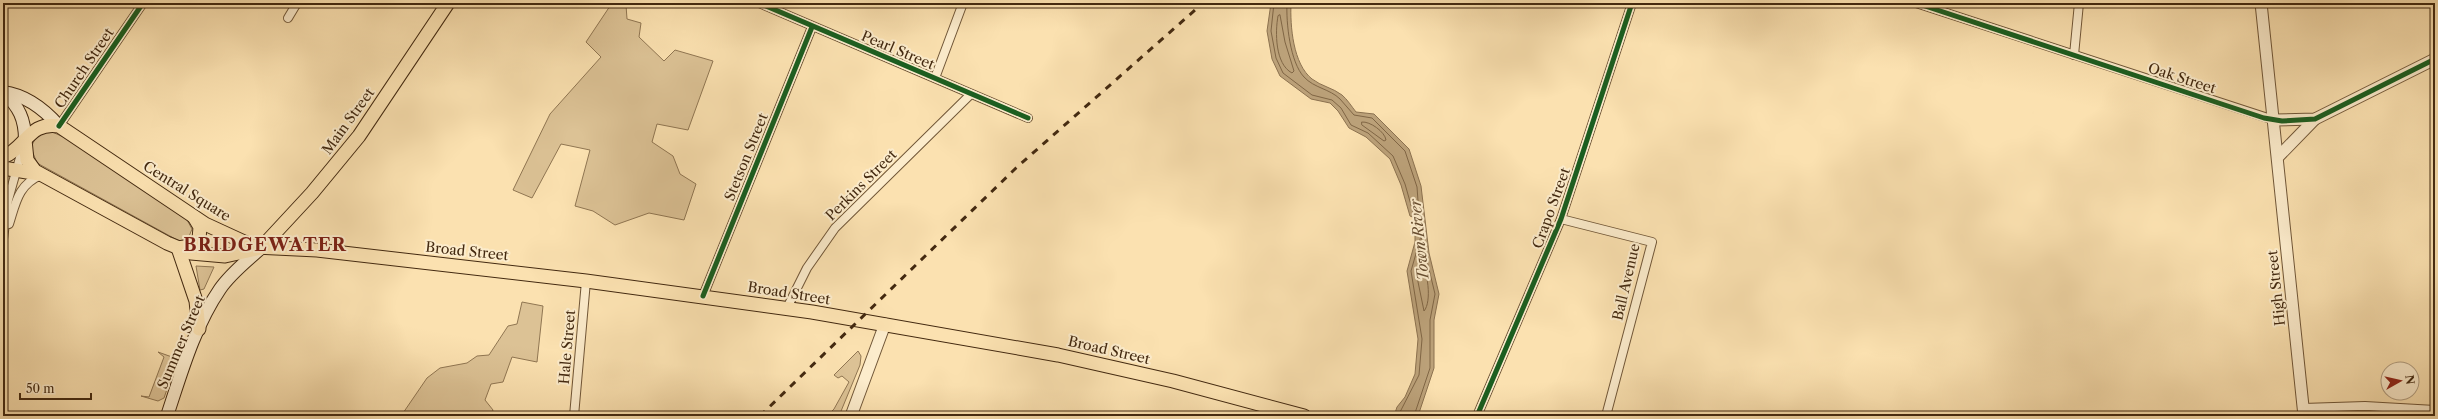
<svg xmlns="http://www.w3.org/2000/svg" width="2438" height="419" font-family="'Libre Caslon Text',serif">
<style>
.green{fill:#dcc295;stroke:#907652}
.water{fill:#bca27a;stroke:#8c7250}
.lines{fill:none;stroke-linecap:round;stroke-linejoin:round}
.shore{stroke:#806645;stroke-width:1}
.minor-casing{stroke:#715738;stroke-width:10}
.tertiary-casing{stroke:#715738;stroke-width:13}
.secondary-casing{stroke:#432910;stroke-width:14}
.primary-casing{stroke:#432910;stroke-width:15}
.minor{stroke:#fceccc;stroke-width:8}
.tertiary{stroke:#fceccc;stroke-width:11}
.secondary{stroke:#fceccc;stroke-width:12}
.primary{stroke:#fbe1b0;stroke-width:13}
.rail{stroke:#432910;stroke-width:3;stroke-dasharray:7 7;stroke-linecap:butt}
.cycleway-casing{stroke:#fceccc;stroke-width:8}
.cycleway{stroke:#1b5e20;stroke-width:5}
.labels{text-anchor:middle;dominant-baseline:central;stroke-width:4;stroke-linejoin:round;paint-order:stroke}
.street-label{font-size:14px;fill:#432910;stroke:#fceccc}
.water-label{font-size:15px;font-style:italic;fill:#674d30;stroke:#fceccc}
.district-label{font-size:18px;font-weight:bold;letter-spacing:1px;fill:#7a1f14;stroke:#fceccc}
</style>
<rect width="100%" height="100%" fill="#fbe1b0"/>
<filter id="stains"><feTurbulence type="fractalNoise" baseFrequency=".005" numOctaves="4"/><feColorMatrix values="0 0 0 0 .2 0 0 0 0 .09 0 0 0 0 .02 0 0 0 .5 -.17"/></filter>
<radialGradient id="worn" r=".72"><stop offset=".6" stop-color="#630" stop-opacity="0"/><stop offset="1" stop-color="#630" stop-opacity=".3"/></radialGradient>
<!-- green -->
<g class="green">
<polygon points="612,3 626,5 627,19 641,23 639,37 664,61 675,50 713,61 688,130 657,124 652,142 673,156 680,174 696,184 684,220 649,213 615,225 593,211 575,206 590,150 561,144 532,198 513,190 550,114 601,57 586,42"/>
<path d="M50,131L68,139L187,220L192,229L188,239L179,241L37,163L31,148C35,137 38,134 50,131Z"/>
<polygon points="196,266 214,267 204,289 200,290"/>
<polygon points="522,302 543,306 537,362 512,357 503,382 491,384 485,400 493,410 491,416 401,416 427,378 440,368 467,363 477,356 489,355 508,326 517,324"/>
<polygon points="858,351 861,356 860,365 839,416 827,416 834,409 849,382 842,376 838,378 834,375"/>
<polygon points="158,352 172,357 176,363 164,398 158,401 141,396 149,397 164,357"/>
</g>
<!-- water -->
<path class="water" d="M1271,3H1291C1290,26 1293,64 1312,79C1321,86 1333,88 1342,95C1347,99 1352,107 1356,112L1374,114L1409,149L1421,186L1429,253L1439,294L1434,320V368L1418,416H1394L1397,407L1405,397L1415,374L1418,339L1407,271L1415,242V218L1410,216L1401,185L1390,159L1366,137L1349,128L1338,111L1330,103L1311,99L1280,76L1272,59L1267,31Z"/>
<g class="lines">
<!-- shore -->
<g class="shore">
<path d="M1274,3L1271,31L1276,58L1283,73L1312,95L1332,100L1341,108L1351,125L1368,133L1393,156L1405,184L1413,212L1419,215L1417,187L1405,151L1372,118L1354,115C1349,110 1345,104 1340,99C1330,89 1314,88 1304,77C1290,62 1286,23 1287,3"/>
<path d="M1280,15L1285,42L1294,71L1292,73C1275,64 1275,32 1278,16Z"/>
<path d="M1362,122C1370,121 1385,132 1386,140L1384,141L1362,125Z"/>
<path d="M1420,262C1428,269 1432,302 1424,311L1416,272Z"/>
<polyline points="1398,416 1419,375 1422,339 1411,271 1421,236 1435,294 1430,320 1430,368 1414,416"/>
</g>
<defs>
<g id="minor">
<polyline points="759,3 1028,118"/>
<polyline points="1916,3 2274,120"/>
<polyline points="288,18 297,3"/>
<polyline points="2074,55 2079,3"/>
<polyline points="935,78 963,3"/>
<polyline points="59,126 143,3"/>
<polyline points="1561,219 1652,242 1606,416"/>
<path d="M9,224C16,202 18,185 41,175"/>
<polyline points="3,239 8,200 23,147"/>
<polyline points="703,296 812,27"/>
<polyline points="787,308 807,268 835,228 971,94"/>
<polyline points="2303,408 2365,406 2435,410"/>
<polyline points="574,416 586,281"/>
<polyline points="1477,416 1561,219 1632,3"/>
</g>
<g id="tertiary">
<polyline points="2261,3 2304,416"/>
<polyline points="2274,120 2315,119 2435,59"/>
<polyline points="2278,157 2315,119"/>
<polyline points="851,416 885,324"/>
</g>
<g id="secondary">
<path d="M3,92C26,95 44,109 59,126"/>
<path d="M4,93C19,107 25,119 25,140"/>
<path d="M167,416C181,374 194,327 220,289C231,273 247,261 261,248"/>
</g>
<g id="primary">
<polyline points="25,140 27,160 35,171 167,243 191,253 225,256 261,248 312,193 359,136 448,3"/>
<path d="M3,157C26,148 29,121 59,126L205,224L255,247L317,250L586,281L812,312L1058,355L1173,381L1304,416"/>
<polyline points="3,168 39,174"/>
<polyline points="178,248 196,301 199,329"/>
<polyline points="178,248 191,246 199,239 200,227 194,217"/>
</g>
</defs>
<!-- minor casing -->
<use href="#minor" class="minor-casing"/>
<!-- tertiary casing -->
<use href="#tertiary" class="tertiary-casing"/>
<!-- secondary casing -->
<use href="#secondary" class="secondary-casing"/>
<!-- primary casing -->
<use href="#primary" class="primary-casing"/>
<!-- minor -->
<use href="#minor" class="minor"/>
<!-- tertiary -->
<use href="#tertiary" class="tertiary"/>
<!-- secondary -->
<use href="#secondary" class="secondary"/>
<!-- primary -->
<use href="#primary" class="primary"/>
<!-- rail -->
<polyline class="rail" points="760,416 1016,168 1203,3"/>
<defs>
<g id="cycleway">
<polyline points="759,3 1028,118"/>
<polyline points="1916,3 2264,118 2282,121 2315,119 2435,59"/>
<polyline points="59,126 143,3"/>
<polyline points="703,296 812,27"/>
<polyline points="1477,416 1561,219 1632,3"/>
</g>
</defs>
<!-- cycleway casing -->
<use href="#cycleway" class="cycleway-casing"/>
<!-- cycleway -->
<use href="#cycleway" class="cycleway"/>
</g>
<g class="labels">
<!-- street labels -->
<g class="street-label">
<text transform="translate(898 50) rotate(23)">Pearl Street</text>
<text transform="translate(84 68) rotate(-56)">Church Street</text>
<text transform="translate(2182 78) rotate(18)">Oak Street</text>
<text transform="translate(348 121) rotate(-54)">Main Street</text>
<text transform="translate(746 157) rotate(-68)">Stetson Street</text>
<text transform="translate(861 185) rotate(-45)">Perkins Street</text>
<text transform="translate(187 191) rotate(32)">Central Square</text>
<text transform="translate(1551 208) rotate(-70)">Crapo Street</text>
<text transform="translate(467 251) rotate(6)">Broad Street</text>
<text transform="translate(1626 282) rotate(-77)">Ball Avenue</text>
<text transform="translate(2276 288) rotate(-96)">High Street</text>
<text transform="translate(789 293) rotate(9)">Broad Street</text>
<text transform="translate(181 342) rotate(-67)">Summer Street</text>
<text transform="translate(567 347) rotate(-85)">Hale Street</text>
<text transform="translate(1109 350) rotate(13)">Broad Street</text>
</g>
<!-- water labels -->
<g class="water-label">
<text transform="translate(1419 240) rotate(-96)">Town River</text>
</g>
<!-- district labels -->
<g class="district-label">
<text x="265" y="245">BRIDGEWATER</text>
</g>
</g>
<!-- margin -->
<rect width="2438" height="419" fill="none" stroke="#fbe1b0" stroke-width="16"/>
<rect x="4" y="4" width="2430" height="411" fill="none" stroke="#432910" stroke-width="2"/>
<rect x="8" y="8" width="2422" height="403" fill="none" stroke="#432910"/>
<!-- north arrow -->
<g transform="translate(2400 381) rotate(82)"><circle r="19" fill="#fceccc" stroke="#b29e81"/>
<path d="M0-3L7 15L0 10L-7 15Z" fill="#8f2418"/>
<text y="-6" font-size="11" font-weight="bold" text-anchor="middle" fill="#432910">N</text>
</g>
<!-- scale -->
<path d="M20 393v6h71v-6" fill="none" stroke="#432910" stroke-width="2"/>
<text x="26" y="393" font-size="12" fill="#432910" stroke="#fceccc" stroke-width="3" paint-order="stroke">50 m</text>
<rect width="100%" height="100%" filter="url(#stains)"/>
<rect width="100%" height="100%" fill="url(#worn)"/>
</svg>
